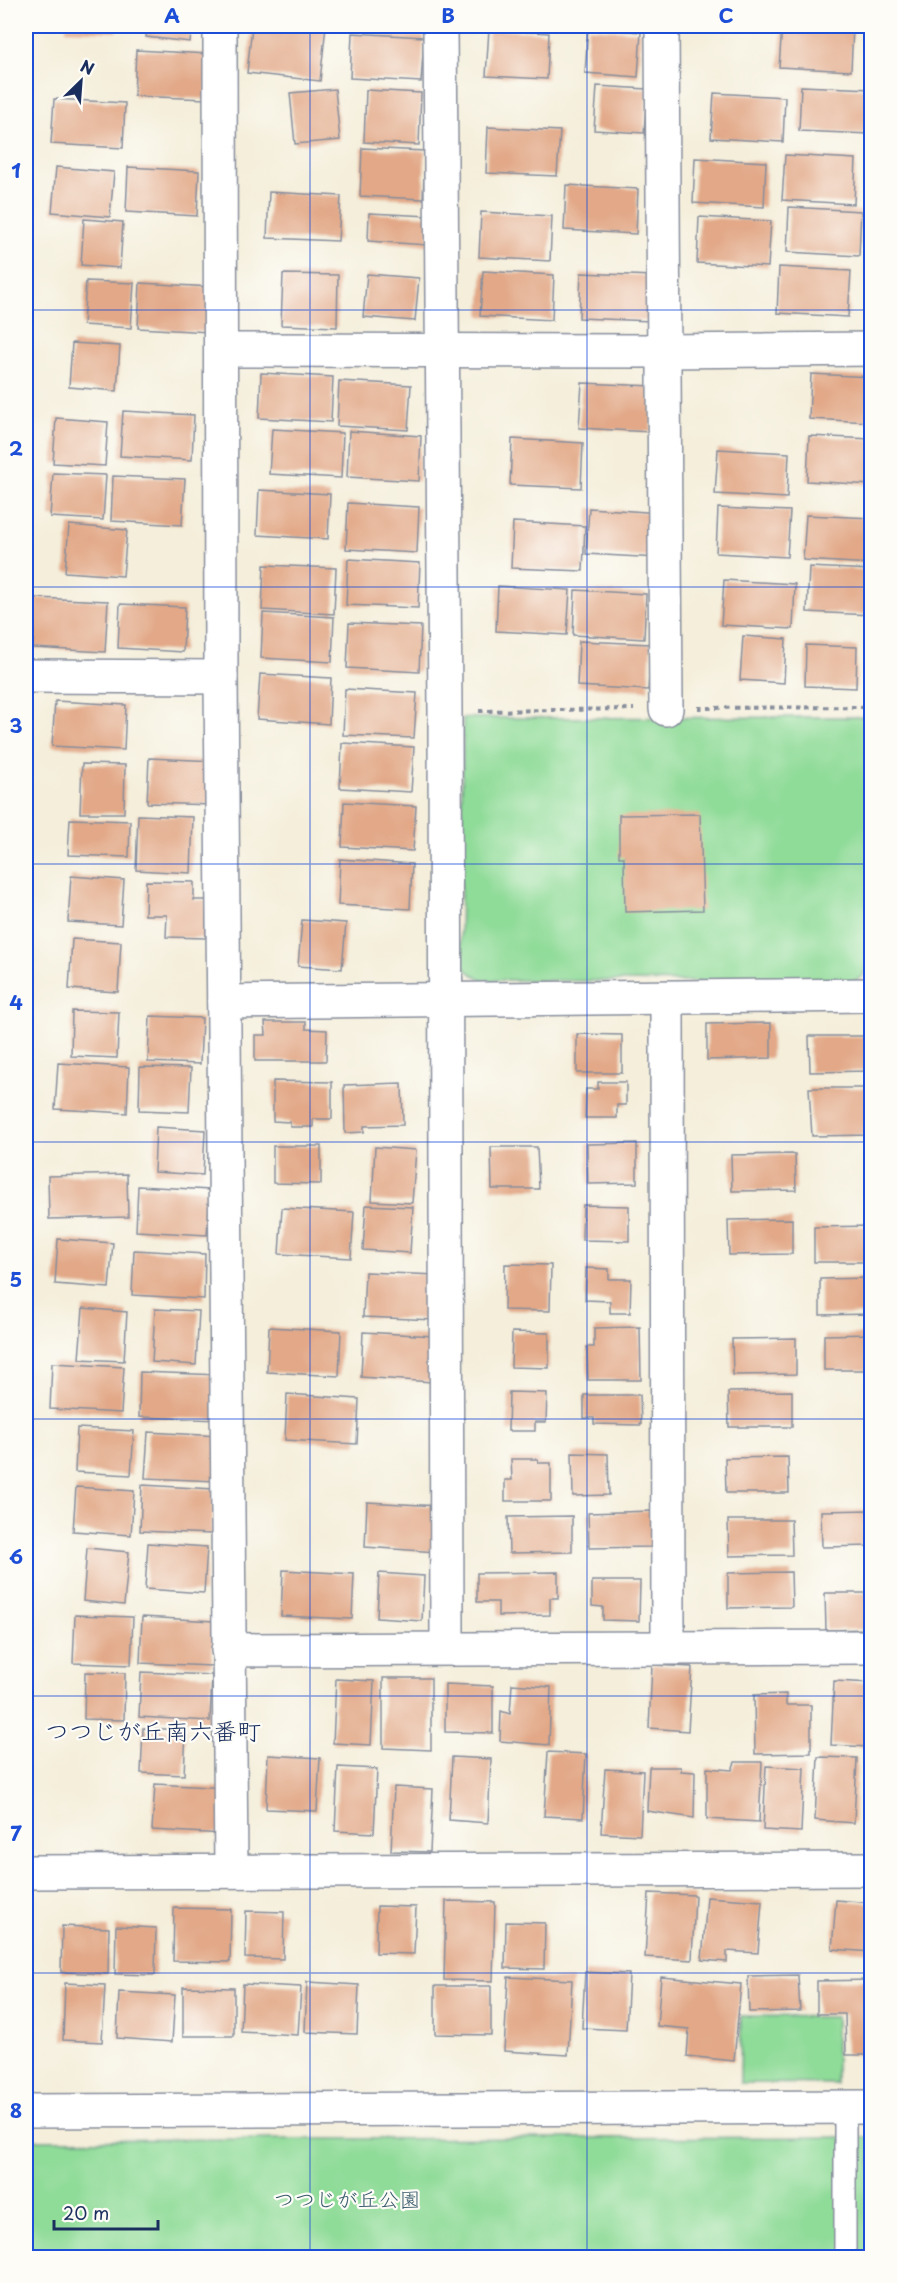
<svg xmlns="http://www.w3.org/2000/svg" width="897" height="2283" font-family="'Playpen Sans','Klee One',sans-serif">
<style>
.green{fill:#8fdb98;stroke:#55857b;stroke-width:1.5}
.building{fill:#e2a887}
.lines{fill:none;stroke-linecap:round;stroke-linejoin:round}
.service-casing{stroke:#888e9c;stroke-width:24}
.minor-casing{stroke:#888e9c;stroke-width:36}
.tertiary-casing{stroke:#888e9c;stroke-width:36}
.path{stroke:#888e9c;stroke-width:4;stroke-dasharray:4.5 4.5;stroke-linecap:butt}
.service{stroke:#fff;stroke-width:21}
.minor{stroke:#fff;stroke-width:33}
.tertiary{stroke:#fff;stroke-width:33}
.grid{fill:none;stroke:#1d4ed8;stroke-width:1.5;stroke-opacity:0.55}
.labels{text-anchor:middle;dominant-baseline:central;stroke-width:4.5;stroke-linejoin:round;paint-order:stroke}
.park-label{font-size:21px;fill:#385a6c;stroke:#fdfcf7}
.quarter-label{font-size:24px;fill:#1b2f5e;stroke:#fdfcf7}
.neatline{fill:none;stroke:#1d4ed8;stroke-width:2}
.grid-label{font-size:20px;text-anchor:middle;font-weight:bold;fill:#1d4ed8}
</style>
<rect width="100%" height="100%" fill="#fdfcf7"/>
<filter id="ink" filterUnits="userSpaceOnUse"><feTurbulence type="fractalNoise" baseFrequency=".0167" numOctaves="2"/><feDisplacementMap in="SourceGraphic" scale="12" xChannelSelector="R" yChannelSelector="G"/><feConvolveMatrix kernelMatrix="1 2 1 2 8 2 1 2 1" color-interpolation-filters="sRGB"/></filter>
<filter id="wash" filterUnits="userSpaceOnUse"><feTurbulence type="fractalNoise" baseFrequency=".008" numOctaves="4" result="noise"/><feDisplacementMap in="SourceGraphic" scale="24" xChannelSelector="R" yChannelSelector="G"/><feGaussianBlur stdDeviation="1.35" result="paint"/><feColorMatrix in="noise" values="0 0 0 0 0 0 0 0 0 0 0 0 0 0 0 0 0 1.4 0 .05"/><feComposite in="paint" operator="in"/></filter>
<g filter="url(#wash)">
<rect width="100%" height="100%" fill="#f4eeda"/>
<!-- green -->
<g class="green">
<path d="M871,717L872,951L863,976L852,983L484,980C470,974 463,970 460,955L463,718Z"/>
<polygon points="741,2016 836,2017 836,2084 740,2083"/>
<polygon points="871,2137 871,2257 26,2257 26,2140"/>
</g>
<g id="blocks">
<!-- building -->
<g class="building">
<polygon points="66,26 117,26 117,32 66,30"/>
<polygon points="147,26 192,26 190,42 146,37"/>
<polygon points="252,26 326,26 320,81 247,73"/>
<polygon points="494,26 533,26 533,29 494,27"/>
<polygon points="782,26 853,26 851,71 779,67"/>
<polygon points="588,28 641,32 638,77 585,73"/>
<polygon points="489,29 549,33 547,79 486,76"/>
<polygon points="352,33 424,37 421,82 350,78"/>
<polygon points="136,50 208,54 206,99 134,96"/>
<polygon points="597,86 647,89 644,133 594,130"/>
<polygon points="801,86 872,89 870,134 799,131"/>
<polygon points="335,89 340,140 295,144 290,93"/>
<polygon points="366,90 421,93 419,145 364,142"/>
<polygon points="714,93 785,97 783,142 711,138"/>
<polygon points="54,99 125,103 123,148 51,144"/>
<polygon points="488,127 560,131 557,176 486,173"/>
<polygon points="362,148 425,151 423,199 360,196"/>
<polygon points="785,155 856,159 854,204 782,200"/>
<polygon points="695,158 766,162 764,207 693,203"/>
<polygon points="56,167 114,172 110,217 52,212"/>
<polygon points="128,167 199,171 197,216 126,212"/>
<polygon points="566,185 638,189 636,234 564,230"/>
<polygon points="269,192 341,196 338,241 267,238"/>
<polygon points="789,207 861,211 859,256 787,252"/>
<polygon points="481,212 552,216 550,261 479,257"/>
<polygon points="369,213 429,216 428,245 368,241"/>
<polygon points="699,217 771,221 768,267 697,263"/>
<polygon points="84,219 123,222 120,268 81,265"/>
<polygon points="779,267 851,271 848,317 777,313"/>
<polygon points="483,271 554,275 552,320 480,316"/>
<polygon points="581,273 653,276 651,321 579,318"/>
<polygon points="283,274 338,275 337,327 281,325"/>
<polygon points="367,274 419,278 415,321 363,317"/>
<polygon points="86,281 134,283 131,328 83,325"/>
<polygon points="140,283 212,287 209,332 138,328"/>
<polygon points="72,343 120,346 117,391 69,387"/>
<polygon points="261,373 333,377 331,422 259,418"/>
<polygon points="811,374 872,377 872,422 809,419"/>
<polygon points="339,381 411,385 408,430 337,426"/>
<polygon points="582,383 653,386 651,432 579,428"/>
<polygon points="123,411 194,415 192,460 120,456"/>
<polygon points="56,418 108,422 105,466 53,463"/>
<polygon points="272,429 343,433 341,478 269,474"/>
<polygon points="349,431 421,436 419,481 347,477"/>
<polygon points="809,436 872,439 872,485 807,481"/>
<polygon points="512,439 583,443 581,488 510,485"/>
<polygon points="718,449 789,453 787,498 715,494"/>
<polygon points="53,473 106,475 103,520 50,517"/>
<polygon points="113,476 185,479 182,525 111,521"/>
<polygon points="259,490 330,494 328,539 257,535"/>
<polygon points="348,503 419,507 417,553 346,549"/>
<polygon points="589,508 660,513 658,558 586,554"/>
<polygon points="718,508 790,511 787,557 716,553"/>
<polygon points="806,515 872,518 872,564 803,560"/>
<polygon points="513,522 585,526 583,571 511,568"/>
<polygon points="69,525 127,530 123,576 65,572"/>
<polygon points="348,559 420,563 418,608 346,605"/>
<polygon points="264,565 336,568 334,614 262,610"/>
<polygon points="809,567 872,570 872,615 807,612"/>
<polygon points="724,580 795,584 793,629 721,625"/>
<polygon points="498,586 570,590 567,635 496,631"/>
<polygon points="575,590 646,594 644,639 573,635"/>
<polygon points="35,598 108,601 105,652 33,648"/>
<polygon points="120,604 185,607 183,652 118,648"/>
<polygon points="263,613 334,617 332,662 261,658"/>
<polygon points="349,623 421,626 419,672 347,668"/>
<polygon points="743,636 786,639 784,683 740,680"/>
<polygon points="579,641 651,644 648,690 577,686"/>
<polygon points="806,645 857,647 856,688 805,686"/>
<polygon points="260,674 331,678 329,724 257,719"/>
<polygon points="345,689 417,693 414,738 343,735"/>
<polygon points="55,701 126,705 124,750 52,746"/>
<polygon points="342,743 414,747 411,792 340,788"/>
<polygon points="149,758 215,761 214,805 147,803"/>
<polygon points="82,764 125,765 124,813 80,813"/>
<polygon points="344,802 416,806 413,851 342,847"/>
<polygon points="700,814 703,910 625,912 624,857 619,857 619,815"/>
<polygon points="138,815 193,817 191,873 136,870"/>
<polygon points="70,819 130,821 129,857 68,855"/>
<polygon points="340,859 412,864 410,909 338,905"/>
<polygon points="71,876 124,880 121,925 68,922"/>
<polygon points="146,881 194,882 194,900 206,900 206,938 166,937 167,915 145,915"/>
<polygon points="302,920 346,923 342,969 298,966"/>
<polygon points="72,939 121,942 118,992 69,989"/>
<polygon points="72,1011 119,1012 117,1058 71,1056"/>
<polygon points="150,1016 202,1018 200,1064 148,1062"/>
<polygon points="265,1022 306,1022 306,1029 327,1030 326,1061 255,1061 255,1035 266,1035"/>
<polygon points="771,1023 771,1058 707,1060 707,1024"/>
<polygon points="577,1034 622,1035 622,1073 577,1073"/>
<polygon points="809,1036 872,1036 872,1071 810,1072"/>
<polygon points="58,1063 129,1067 127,1113 55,1109"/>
<polygon points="140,1067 191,1068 189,1112 139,1110"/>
<polygon points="273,1081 332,1082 332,1119 313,1119 313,1127 291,1127 289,1122 273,1121"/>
<polygon points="598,1082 626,1082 626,1105 617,1105 617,1118 585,1118 586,1089 598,1089"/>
<polygon points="402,1083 403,1125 364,1126 364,1132 345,1133 344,1085"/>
<polygon points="809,1088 872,1088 872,1135 812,1136"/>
<polygon points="156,1127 205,1130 203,1175 154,1172"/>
<polygon points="637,1143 637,1183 588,1184 587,1144"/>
<polygon points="273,1146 321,1146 321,1184 273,1183"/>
<polygon points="375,1147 416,1150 412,1203 372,1201"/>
<polygon points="491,1147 537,1147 539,1189 492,1189"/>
<polygon points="795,1154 796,1190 732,1191 731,1155"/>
<polygon points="127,1174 128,1217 49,1219 48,1176"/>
<polygon points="138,1186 210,1190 207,1235 136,1231"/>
<polygon points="366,1205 413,1207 410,1253 363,1250"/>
<polygon points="583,1205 629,1206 629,1241 582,1240"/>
<polygon points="282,1208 354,1212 351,1258 279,1254"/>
<polygon points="792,1219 792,1254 729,1255 728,1220"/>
<polygon points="872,1226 872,1262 814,1262 814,1227"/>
<polygon points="58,1239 113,1243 109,1288 55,1284"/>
<polygon points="134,1250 205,1254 204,1299 132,1295"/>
<polygon points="505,1264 551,1265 550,1311 504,1310"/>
<polygon points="586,1268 609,1269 609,1279 631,1279 630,1313 610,1313 610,1301 585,1300"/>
<polygon points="365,1272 437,1275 435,1320 363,1317"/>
<polygon points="872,1278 872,1314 820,1315 820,1279"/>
<polygon points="83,1308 127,1312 124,1361 79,1359"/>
<polygon points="155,1309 199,1311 196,1365 152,1362"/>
<polygon points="269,1327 341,1331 339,1376 267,1372"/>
<polygon points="640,1327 641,1380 588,1380 587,1347 594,1347 594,1328"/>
<polygon points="363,1332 434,1336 432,1382 361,1377"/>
<polygon points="512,1332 549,1333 549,1368 511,1367"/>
<polygon points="872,1334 872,1370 824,1370 824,1335"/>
<polygon points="796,1338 796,1374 733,1375 732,1339"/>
<polygon points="52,1363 124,1367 121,1413 50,1409"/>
<polygon points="140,1372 221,1375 220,1420 139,1417"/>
<polygon points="792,1391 792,1427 729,1427 728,1392"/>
<polygon points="509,1392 547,1393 546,1422 535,1422 535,1431 508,1431"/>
<polygon points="287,1394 359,1399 357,1444 285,1440"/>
<polygon points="584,1395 640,1395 641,1425 594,1424 594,1418 584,1418"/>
<polygon points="77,1428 134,1431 131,1475 75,1472"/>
<polygon points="148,1432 219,1436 217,1481 145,1478"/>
<polygon points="572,1453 608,1454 609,1495 573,1496"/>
<polygon points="788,1457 789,1493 726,1493 725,1458"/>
<polygon points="511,1459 538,1459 539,1463 551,1463 551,1501 505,1501 505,1480 512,1480"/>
<polygon points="142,1485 214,1489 212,1534 140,1531"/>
<polygon points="76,1487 134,1491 131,1535 73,1531"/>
<polygon points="367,1502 439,1506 437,1552 365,1547"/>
<polygon points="872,1510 872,1546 822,1547 821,1511"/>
<polygon points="652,1511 652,1547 589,1548 588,1513"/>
<polygon points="572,1516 572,1552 509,1553 508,1517"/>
<polygon points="728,1520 791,1520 792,1555 729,1556"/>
<polygon points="148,1543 207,1547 204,1593 145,1589"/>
<polygon points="87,1548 129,1552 124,1605 83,1601"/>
<polygon points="283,1570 354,1574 352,1619 281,1616"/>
<polygon points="558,1572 558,1598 550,1598 550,1615 498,1616 498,1602 477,1602 477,1573"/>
<polygon points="791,1572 792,1607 728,1608 728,1573"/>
<polygon points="379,1573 424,1576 422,1621 377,1618"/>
<polygon points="592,1581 640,1581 639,1621 603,1620 603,1607 592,1606"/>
<polygon points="825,1593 872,1593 872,1629 826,1630"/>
<polygon points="75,1615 133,1617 131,1665 73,1663"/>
<polygon points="142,1617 214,1621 212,1666 140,1663"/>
<polygon points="652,1665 692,1667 688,1731 649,1728"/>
<polygon points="85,1672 125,1673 124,1720 84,1719"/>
<polygon points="141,1672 212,1675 210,1721 139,1717"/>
<polygon points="383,1678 431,1678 431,1750 383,1748"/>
<polygon points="336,1679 374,1681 371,1745 333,1743"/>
<polygon points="834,1681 872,1683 869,1747 831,1745"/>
<polygon points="445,1684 493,1686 493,1733 445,1732"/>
<polygon points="512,1684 551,1687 549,1745 500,1741 501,1711 510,1714"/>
<polygon points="786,1694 786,1705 811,1705 811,1753 755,1754 754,1695"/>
<polygon points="143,1728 186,1730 184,1775 141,1773"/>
<polygon points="548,1752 586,1754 583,1818 544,1816"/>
<polygon points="268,1755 320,1758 317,1811 266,1809"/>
<polygon points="452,1757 491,1759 488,1823 449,1820"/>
<polygon points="818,1757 857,1758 854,1823 815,1820"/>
<polygon points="735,1762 762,1762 759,1822 707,1819 707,1768 732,1770"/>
<polygon points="766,1766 804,1768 801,1832 763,1830"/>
<polygon points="338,1767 377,1769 374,1833 335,1831"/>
<polygon points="649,1767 681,1767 681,1771 695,1772 694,1818 647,1811"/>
<polygon points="605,1769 643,1771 640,1835 601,1833"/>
<polygon points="155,1784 226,1788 224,1834 152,1830"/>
<polygon points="394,1787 433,1789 430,1852 391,1851"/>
<polygon points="649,1893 695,1895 692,1960 645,1957"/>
<polygon points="707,1897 762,1901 758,1953 727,1951 727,1962 702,1960"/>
<polygon points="836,1900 872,1903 872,1952 832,1949"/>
<polygon points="446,1901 495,1902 493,1981 444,1980"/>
<polygon points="377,1906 416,1907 414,1954 376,1953"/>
<polygon points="174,1908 231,1909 230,1962 173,1961"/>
<polygon points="246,1911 284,1912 283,1959 245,1958"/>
<polygon points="506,1922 545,1923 544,1969 505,1968"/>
<polygon points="62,1926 109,1928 108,1974 61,1972"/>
<polygon points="116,1926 156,1928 155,1975 115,1974"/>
<polygon points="585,1972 629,1974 626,2030 582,2028"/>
<polygon points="798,1975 800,2011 749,2012 748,1976"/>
<polygon points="508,1977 572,1980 568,2055 504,2051"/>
<polygon points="661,1977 741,1984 734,2061 687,2056 689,2029 657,2026"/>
<polygon points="872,1980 872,2055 846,2055 845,2014 817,2014 817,1981"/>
<polygon points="307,1982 359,1985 357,2034 305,2032"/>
<polygon points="65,1983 105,1985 102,2042 63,2040"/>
<polygon points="243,1984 301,1987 298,2035 241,2032"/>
<polygon points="435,1986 491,1986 491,2035 435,2034"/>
<polygon points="183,1987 234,1988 234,2036 183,2036"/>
<polygon points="119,1992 175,1995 172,2042 117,2038"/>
</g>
</g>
</g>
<g filter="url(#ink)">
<use href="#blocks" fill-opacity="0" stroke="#888e9c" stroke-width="1.5"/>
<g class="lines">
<defs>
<polyline id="service" points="845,2107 845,2258"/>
<g id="minor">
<polyline points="440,26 445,711 447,1647"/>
<polyline points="662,26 666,709"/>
<polyline points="222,350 664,351 872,349"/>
<polyline points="26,676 221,677 220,26"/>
<polyline points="221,677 231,1870"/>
<polyline points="667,999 668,1647"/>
<polyline points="224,1002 872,995"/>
<polyline points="228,1650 872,1647"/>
<polyline points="26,1872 872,1869"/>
</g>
<polyline id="tertiary" points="26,2111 872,2107"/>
</defs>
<!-- service casing -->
<use href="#service" class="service-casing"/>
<!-- minor casing -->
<use href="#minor" class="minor-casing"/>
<!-- tertiary casing -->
<use href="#tertiary" class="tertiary-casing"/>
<!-- path -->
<g class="path">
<polyline points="698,708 872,707"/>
<polyline points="479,711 634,709"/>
</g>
<!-- service -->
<use href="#service" class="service"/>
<!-- minor -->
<use href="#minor" class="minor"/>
<!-- tertiary -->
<use href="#tertiary" class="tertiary"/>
</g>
</g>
<!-- grid -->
<path class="grid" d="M310,26V2258M587,26V2258M26,310H872M26,587H872M26,864H872M26,1142H872M26,1419H872M26,1696H872M26,1973H872"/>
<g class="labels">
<!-- park labels -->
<g class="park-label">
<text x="347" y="2198">つつじが丘公園</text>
</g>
<!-- quarter labels -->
<g class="quarter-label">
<text x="153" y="1730">つつじが丘南六番町</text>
</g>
</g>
<!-- margin -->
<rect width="897" height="2283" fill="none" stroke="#fdfcf7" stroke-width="66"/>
<!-- north arrow -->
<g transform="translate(81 81) rotate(25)" stroke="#fdfcf7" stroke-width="4.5" paint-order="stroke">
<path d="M0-4.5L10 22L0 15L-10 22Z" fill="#1b2f5e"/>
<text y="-9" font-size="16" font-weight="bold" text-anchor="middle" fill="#1b2f5e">N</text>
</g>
<!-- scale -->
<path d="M54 2220v9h104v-9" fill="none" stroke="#1b2f5e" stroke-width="3"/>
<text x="63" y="2220" font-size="18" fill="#1b2f5e" stroke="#fdfcf7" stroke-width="4.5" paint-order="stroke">20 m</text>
<rect x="33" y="33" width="831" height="2217" class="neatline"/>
<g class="grid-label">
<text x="172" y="23">A</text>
<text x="448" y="23">B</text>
<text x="726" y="23">C</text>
<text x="16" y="178">1</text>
<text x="16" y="456">2</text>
<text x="16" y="733">3</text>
<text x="16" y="1010">4</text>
<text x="16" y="1287">5</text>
<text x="16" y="1564">6</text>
<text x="16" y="1841">7</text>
<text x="16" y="2118">8</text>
</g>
</svg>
